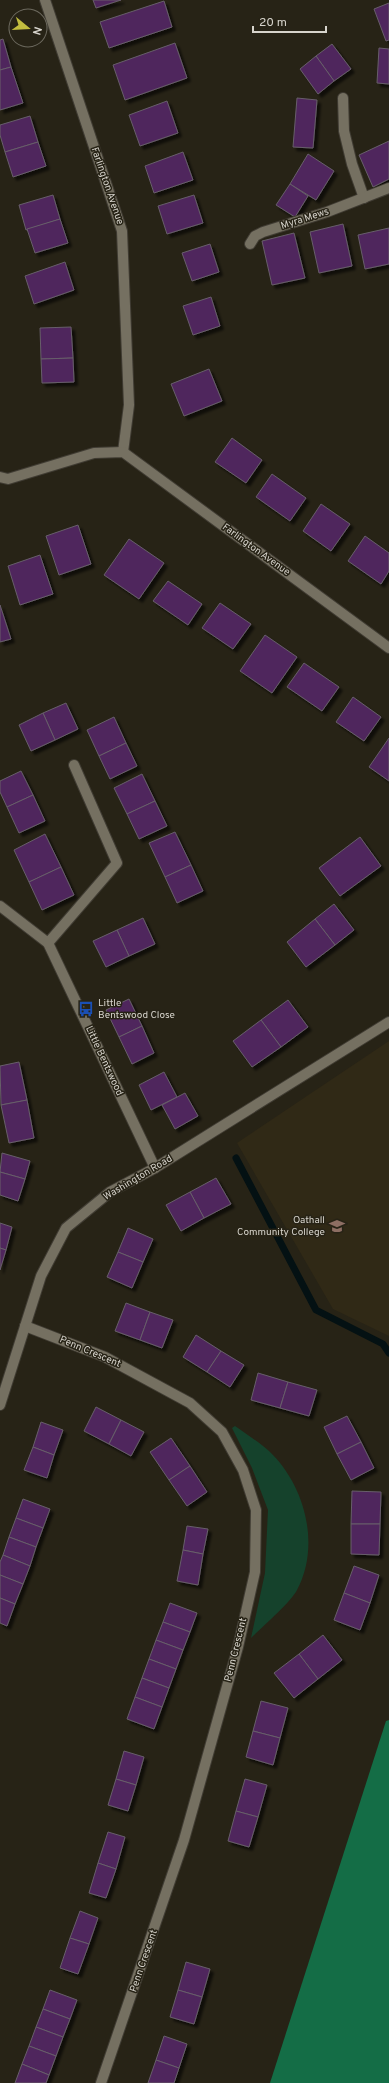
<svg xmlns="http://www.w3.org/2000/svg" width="389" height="2083" font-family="Overpass,sans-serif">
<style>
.built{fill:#302916}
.green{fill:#15422c}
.forest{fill:#146d46}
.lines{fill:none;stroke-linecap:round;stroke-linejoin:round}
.stream{stroke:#041113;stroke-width:7}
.building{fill:#50265d;stroke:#675e6a;filter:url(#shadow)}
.minor-casing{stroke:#403c33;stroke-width:12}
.minor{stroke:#757061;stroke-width:10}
.labels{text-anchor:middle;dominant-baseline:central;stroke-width:3;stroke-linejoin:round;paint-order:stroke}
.street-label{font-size:10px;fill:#d7d4cc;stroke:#272316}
.poi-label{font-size:10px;fill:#d7d4cc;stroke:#272316;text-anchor:start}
</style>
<defs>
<filter id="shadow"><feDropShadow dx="3.5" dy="3.5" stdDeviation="1" flood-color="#0009"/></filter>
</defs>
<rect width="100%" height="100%" fill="#272316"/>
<!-- built -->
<polygon class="built" points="389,1041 389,1336 333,1309 237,1143"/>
<!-- green -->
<path class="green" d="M235,1426C246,1434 259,1442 269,1451C305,1485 321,1545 297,1590C291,1602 262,1627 251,1638L265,1573L268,1510L252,1468L232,1428Z"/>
<!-- forest -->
<polygon class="forest" points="389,1720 389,2083 270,2083 386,1721"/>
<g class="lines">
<!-- stream -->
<polyline class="stream" points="236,1158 316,1310 383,1344 389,1353"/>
</g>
<!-- building -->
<g class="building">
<polygon points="93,0 121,0 96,8"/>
<polygon points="164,1 172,27 109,48 100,22"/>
<polygon points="389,3 389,40 386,41 374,9"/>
<polygon points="3,39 11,67 0,70 0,40"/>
<polygon points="175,43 187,78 125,100 113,65"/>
<polygon points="332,44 351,69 334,81 316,56"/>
<polygon points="379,48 389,49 389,84 377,83"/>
<polygon points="316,56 334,81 318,94 300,69"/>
<polygon points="11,67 23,103 0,110 0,70"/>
<polygon points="297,98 317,100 313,148 293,147"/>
<polygon points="167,101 178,133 140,146 129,115"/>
<polygon points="30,116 38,142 5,152 0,135 0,125"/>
<polygon points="389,141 389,179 373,187 359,155"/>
<polygon points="38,142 46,166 13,177 5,152"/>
<polygon points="183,152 193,180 154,193 145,166"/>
<polygon points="308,154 334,171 316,200 290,184"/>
<polygon points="290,184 308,196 295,217 276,205"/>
<polygon points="53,195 60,219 26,230 19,205"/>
<polygon points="194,195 203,223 167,234 158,206"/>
<polygon points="60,219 68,243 35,253 27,229"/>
<polygon points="343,224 352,266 319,273 310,232"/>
<polygon points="389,228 389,264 365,269 358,235"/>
<polygon points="294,233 305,278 272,285 262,241"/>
<polygon points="210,244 219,272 192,281 182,253"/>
<polygon points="65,262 74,290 34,304 25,276"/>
<polygon points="211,297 220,326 193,335 183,306"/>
<polygon points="71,327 73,358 41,359 40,328"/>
<polygon points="73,358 74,382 42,383 41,359"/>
<polygon points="209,369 222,401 184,416 171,384"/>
<polygon points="232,438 262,460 246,483 215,462"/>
<polygon points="272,474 306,498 290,521 256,497"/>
<polygon points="321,504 350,524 331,551 303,531"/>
<polygon points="78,525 91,564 59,575 46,536"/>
<polygon points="365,536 389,553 389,571 381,584 348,561"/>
<polygon points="129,539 164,563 139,599 104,575"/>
<polygon points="40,555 53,594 20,605 8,566"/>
<polygon points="168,581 202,604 188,625 153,601"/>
<polygon points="220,603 251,624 233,649 202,628"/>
<polygon points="0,605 11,639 0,642"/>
<polygon points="265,635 297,657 272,693 240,671"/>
<polygon points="304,663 339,687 322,711 287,687"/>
<polygon points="353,697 381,717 364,741 336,722"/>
<polygon points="66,703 78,729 55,740 43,713"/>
<polygon points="43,713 55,740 31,751 19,725"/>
<polygon points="114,717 126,743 99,756 87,730"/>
<polygon points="389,738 389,781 369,767"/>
<polygon points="126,743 137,766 110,779 99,756"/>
<polygon points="21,771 33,795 7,807 0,792 0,781"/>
<polygon points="142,774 155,801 127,814 114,788"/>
<polygon points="33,795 45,821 19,833 7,807"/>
<polygon points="155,801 167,826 139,839 127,814"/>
<polygon points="175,832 191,865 165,877 149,843"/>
<polygon points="45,834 61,867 29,882 14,850"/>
<polygon points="360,837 381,866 340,896 319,868"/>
<polygon points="191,865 203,891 177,903 165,877"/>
<polygon points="61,867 74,895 42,910 29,882"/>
<polygon points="334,904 354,930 335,945 315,919"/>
<polygon points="143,918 155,944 129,956 117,930"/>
<polygon points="315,919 335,945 306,967 287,942"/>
<polygon points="117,930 129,956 106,967 93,941"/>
<polygon points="129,999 142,1026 119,1037 106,1010"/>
<polygon points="288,1000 308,1027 281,1047 261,1020"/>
<polygon points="261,1020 281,1047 252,1067 233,1041"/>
<polygon points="142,1026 154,1053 132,1064 119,1037"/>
<polygon points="19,1062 27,1100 1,1105 0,1066"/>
<polygon points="164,1072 177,1097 151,1110 139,1085"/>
<polygon points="185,1093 198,1116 175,1129 162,1105"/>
<polygon points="27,1100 34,1138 9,1143 1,1105"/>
<polygon points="2,1153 30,1161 25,1179 0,1172"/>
<polygon points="0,1172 25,1179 18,1201 0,1195"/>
<polygon points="216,1178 231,1204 204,1218 190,1192"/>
<polygon points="190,1192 204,1218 181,1231 166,1205"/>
<polygon points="0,1223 12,1227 6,1250 0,1248"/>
<polygon points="128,1228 153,1239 143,1262 118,1252"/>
<polygon points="0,1248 6,1250 0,1270"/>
<polygon points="118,1252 143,1262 132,1288 107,1277"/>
<polygon points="126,1303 150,1312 140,1340 115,1331"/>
<polygon points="150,1312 173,1320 162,1348 140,1340"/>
<polygon points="196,1335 221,1351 207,1372 183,1357"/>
<polygon points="221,1351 244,1365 230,1387 207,1372"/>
<polygon points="258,1373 288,1382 280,1408 251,1400"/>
<polygon points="288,1382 317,1390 309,1416 280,1408"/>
<polygon points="96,1407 121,1420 109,1444 84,1431"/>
<polygon points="347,1416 361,1442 337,1454 324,1427"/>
<polygon points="121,1420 144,1432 131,1456 109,1444"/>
<polygon points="41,1422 63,1430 54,1455 33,1447"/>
<polygon points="171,1438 190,1466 169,1480 150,1452"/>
<polygon points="361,1442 374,1468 351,1480 337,1454"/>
<polygon points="33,1447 54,1455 47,1478 24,1470"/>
<polygon points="190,1466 207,1492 187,1506 169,1480"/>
<polygon points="352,1491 381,1492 380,1524 351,1524"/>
<polygon points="23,1499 50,1509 43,1528 16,1518"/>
<polygon points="16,1518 43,1528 36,1547 9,1537"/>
<polygon points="351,1524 380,1524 379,1555 351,1554"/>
<polygon points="187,1526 208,1529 203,1554 183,1550"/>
<polygon points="9,1537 36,1547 30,1566 3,1555"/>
<polygon points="183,1550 203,1554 198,1585 177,1581"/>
<polygon points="3,1555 30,1566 23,1584 0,1575 0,1562"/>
<polygon points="354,1566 379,1575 370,1603 344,1593"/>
<polygon points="0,1575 23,1584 15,1604 0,1598"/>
<polygon points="344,1593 370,1603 360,1630 334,1620"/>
<polygon points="0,1598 15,1604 7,1626 0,1623"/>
<polygon points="170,1603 197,1613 190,1632 163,1622"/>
<polygon points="163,1622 190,1632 183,1650 156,1640"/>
<polygon points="323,1635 342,1660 318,1679 299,1654"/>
<polygon points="156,1640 183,1650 176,1669 149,1659"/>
<polygon points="299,1654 318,1679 294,1698 274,1673"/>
<polygon points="149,1659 176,1669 169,1688 142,1678"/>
<polygon points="142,1678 169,1688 162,1707 135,1697"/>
<polygon points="135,1697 162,1707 154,1729 127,1719"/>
<polygon points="261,1701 288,1708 280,1738 253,1731"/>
<polygon points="253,1731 280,1738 273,1765 246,1757"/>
<polygon points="124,1751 144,1757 136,1785 116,1779"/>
<polygon points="116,1779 136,1785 128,1811 108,1805"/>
<polygon points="245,1779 267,1785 258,1817 236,1811"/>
<polygon points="236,1811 258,1817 249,1847 228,1841"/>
<polygon points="108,1832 125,1837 116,1869 98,1863"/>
<polygon points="98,1863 116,1869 106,1898 89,1893"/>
<polygon points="80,1911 98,1918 89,1944 70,1938"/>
<polygon points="70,1938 89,1944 78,1974 60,1968"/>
<polygon points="186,1962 210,1969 202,1997 178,1990"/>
<polygon points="50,1990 77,2000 70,2019 43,2009"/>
<polygon points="178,1990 202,1997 194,2024 170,2017"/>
<polygon points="43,2009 70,2019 63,2037 36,2027"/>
<polygon points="36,2027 63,2037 56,2056 29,2046"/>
<polygon points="164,2036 187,2044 179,2068 156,2060"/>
<polygon points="29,2046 56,2056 49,2075 22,2064"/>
<polygon points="156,2060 179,2068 174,2083 148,2083"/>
<polygon points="22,2064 49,2075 46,2083 15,2083"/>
</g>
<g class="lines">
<defs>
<g id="minor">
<polyline points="45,0 122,231 129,405 123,452"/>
<polyline points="343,98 344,131 352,164 364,198"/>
<polyline points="250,244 255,236 263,232 327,212 389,188"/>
<polyline points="0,477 8,479 94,453 123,452 389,648"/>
<polyline points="0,906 48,943 155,1168"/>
<polyline points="48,943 117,863 74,765"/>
<polyline points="25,1326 105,1357 190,1403 222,1432 243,1470 256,1510 255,1572 238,1647 184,1840 101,2083"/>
<polyline points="0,1405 41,1276 66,1228 110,1192 155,1168 389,1022"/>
</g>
</defs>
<!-- minor casing -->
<use href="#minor" class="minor-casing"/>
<!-- minor -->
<use href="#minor" class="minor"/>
</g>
<!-- icons -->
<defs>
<symbol id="bus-bare" viewBox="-9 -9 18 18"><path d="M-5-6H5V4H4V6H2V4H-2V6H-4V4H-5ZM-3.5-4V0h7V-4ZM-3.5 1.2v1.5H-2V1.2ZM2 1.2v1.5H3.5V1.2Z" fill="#1a4fb4" stroke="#272316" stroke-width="2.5" paint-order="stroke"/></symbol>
<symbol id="school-bare" viewBox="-9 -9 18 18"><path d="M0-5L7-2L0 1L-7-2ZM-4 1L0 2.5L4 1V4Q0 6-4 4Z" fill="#8d6e63" stroke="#272316" stroke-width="2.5" paint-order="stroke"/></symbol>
</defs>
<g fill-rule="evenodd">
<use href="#bus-bare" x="75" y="998" width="22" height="22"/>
<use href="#school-bare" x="326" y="1215" width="22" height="22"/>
</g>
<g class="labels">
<!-- street labels -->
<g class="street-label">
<text transform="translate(107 186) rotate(71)">Farlington Avenue</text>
<text transform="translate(305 219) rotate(-18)">Myra Mews</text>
<text transform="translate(256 550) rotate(36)">Farlington Avenue</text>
<text transform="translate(104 1061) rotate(65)">Little Bentswood</text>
<text transform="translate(138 1178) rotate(-31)">Washington Road</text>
<text transform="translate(90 1352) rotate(23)">Penn Crescent</text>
<text transform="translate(236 1650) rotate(-76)">Penn Crescent</text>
<text transform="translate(144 1961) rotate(-71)">Penn Crescent</text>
</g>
<!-- poi labels -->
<g class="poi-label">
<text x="98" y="1003">Little<tspan x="98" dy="12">Bentswood Close</tspan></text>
<text x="325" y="1220" text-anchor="end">Oathall<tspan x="325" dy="12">Community College</tspan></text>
</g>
</g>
<!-- north arrow -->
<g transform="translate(28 28) rotate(108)"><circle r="19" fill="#272316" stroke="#6d6a5f"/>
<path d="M0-3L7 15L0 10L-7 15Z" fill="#c2bd3f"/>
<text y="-6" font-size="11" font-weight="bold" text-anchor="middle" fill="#d7d4cc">N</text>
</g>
<!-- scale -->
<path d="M253 26v6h73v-6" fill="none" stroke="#d7d4cc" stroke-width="2"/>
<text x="259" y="26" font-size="12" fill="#d7d4cc" stroke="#272316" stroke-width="3" paint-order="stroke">20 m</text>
</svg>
